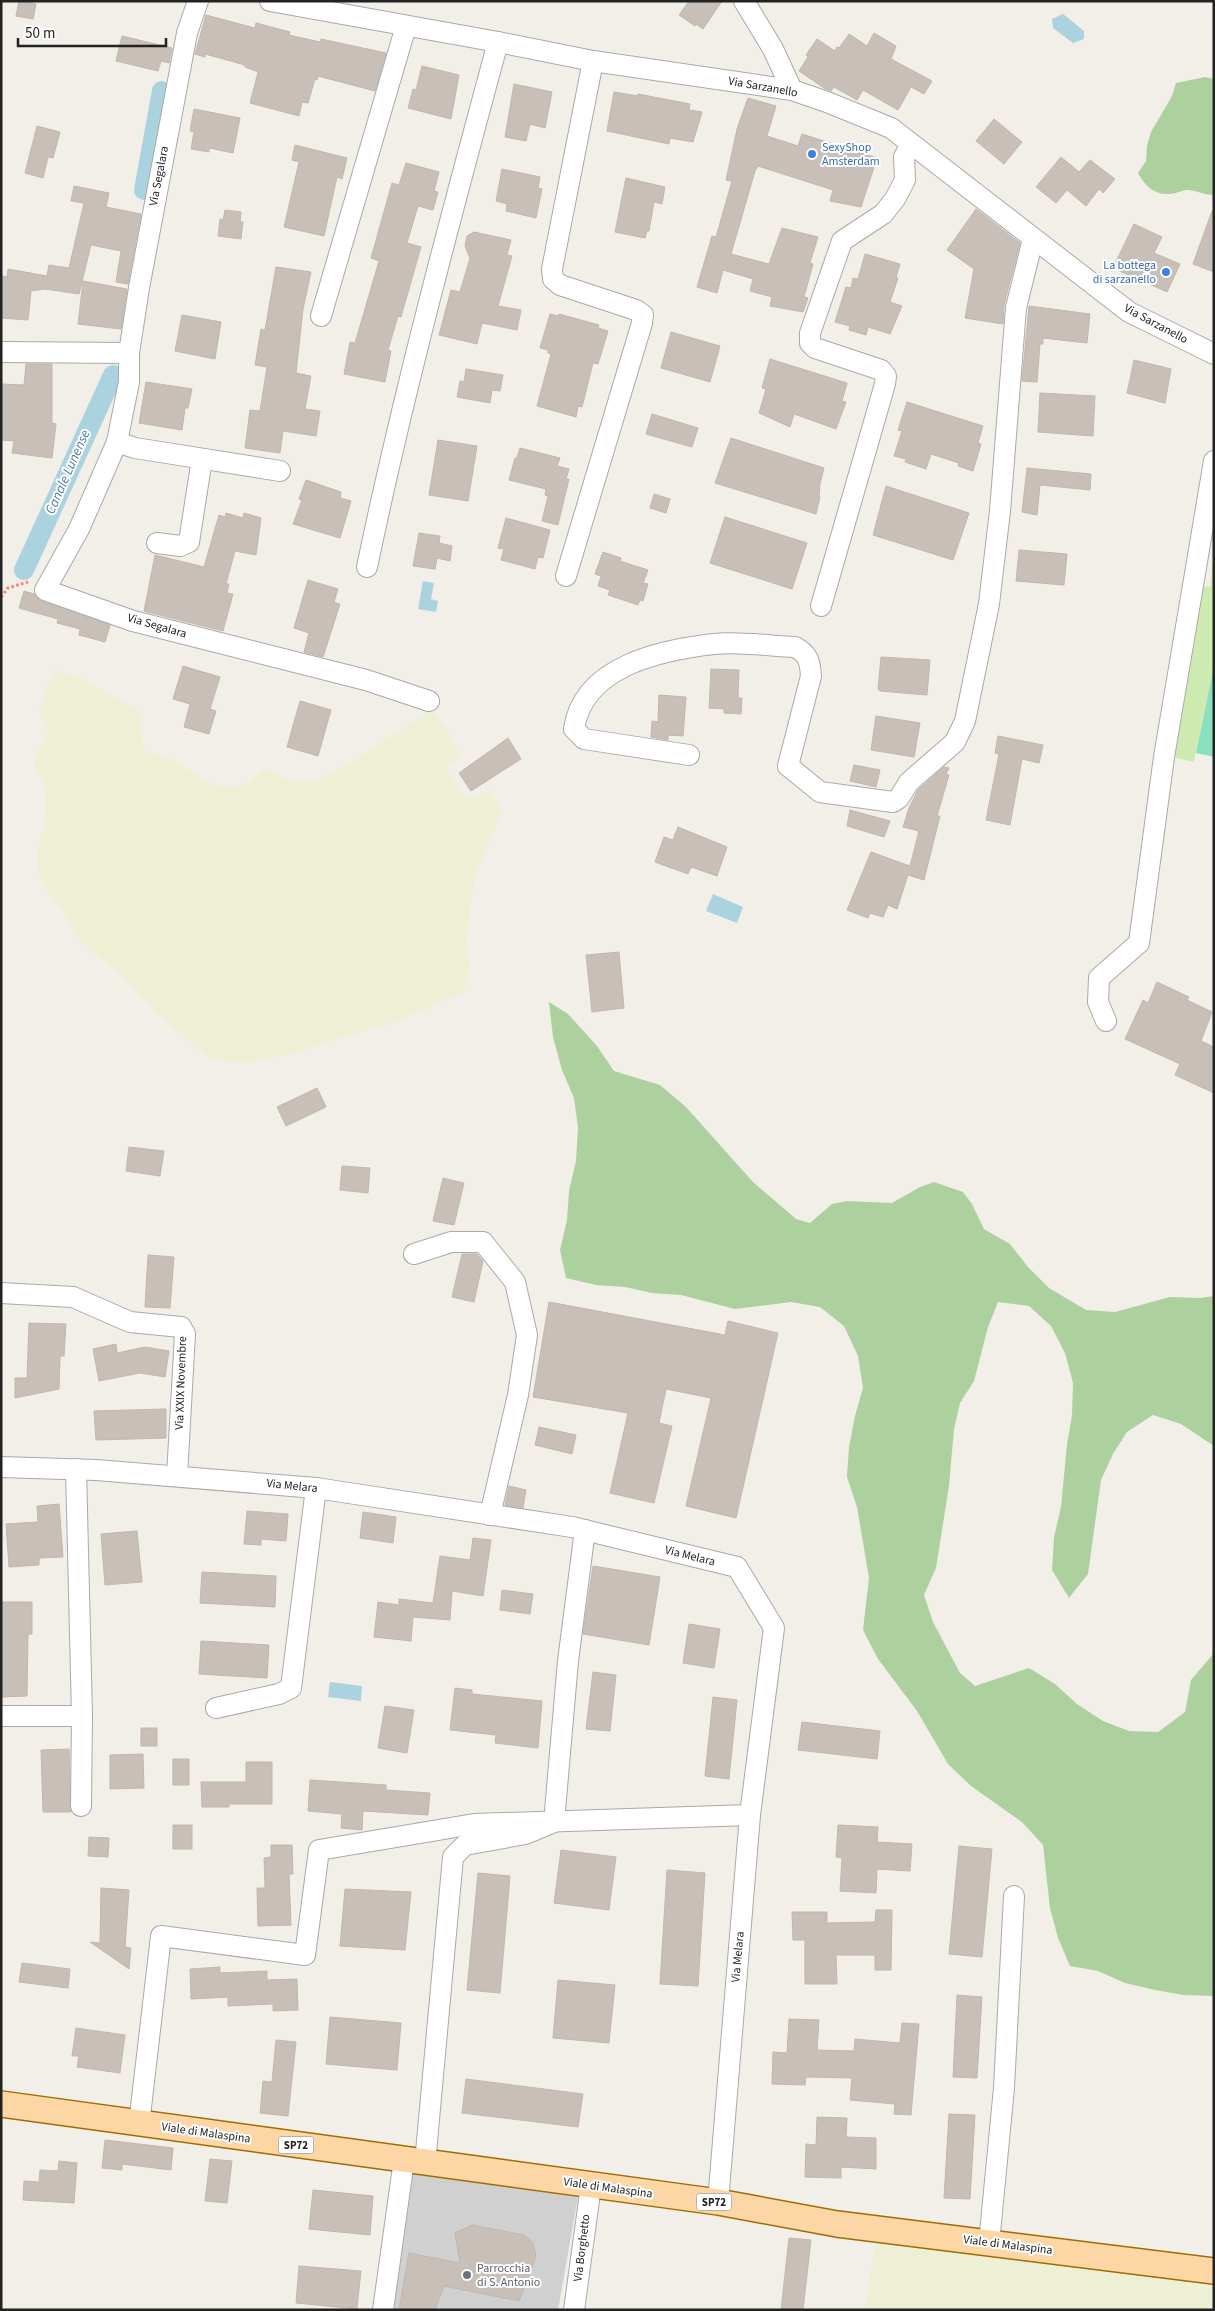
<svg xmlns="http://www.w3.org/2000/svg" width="1215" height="2311" font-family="'Source Sans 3',sans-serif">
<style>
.religious{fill:#d0d0d0}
.farmland{fill:#eef0d5}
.grass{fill:#cdebb0}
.forest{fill:#add19e}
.pitch{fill:#88e0be}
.water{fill:#aad3df}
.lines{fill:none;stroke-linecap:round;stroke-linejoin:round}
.canal{stroke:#aad3df;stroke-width:20}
.building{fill:#c7bfb8;stroke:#c4b6ab}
.minor-casing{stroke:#a9a9a9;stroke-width:22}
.major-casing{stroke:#a06b00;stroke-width:28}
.path{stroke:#fa8072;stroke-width:3;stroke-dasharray:2.5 2.5;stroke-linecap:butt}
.minor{stroke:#fff;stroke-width:20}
.major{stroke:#fcd6a4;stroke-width:25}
.shop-dot{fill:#3f7fe0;stroke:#fff;stroke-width:2}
.worship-dot{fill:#6b7280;stroke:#fff;stroke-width:2}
.labels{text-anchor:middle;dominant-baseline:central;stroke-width:4;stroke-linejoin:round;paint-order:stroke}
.shield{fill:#fff;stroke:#646464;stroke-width:1}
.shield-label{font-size:11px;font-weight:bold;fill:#222}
.street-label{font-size:12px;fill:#222;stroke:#fff}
.shop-label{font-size:12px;fill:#366cbe;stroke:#fff;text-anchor:start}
.worship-label{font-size:12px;fill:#5b616d;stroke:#fff;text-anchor:start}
.water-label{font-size:14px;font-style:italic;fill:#4a7aab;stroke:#fff}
</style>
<rect width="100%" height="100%" fill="#f2efe9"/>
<!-- religious -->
<polygon class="religious" points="411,2172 578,2197 558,2310 390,2310"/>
<!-- farmland -->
<g class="farmland">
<polygon points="54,670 77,677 135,708 141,713 141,735 145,751 171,759 215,786 239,786 245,784 252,780 262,770 276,772 281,777 296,782 312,782 337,771 432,710 446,727 460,758 445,767 468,800 489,791 502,811 475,876 466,942 470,967 463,993 394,1022 286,1055 249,1063 210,1059 157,1014 117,971 79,940 64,912 48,892 37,870 39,841 44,828 46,813 45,785 34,766 35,758 47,734 47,726 42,720 39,709"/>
<polygon points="876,2239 1214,2286 1214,2310 865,2310"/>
</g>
<!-- grass -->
<polygon class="grass" points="1213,565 1214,666 1194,762 1177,758 1173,755 1195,636 1201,586 1210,587"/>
<!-- forest -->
<g class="forest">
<path d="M1205,77L1214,79V195C1205,195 1194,190 1187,190C1184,190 1179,192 1176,193C1157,197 1147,189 1138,173L1146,161L1147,146L1151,132L1172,96L1176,83Z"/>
<polygon points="549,1002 568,1014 597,1046 614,1071 660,1085 686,1107 753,1182 796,1219 810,1223 832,1204 847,1201 892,1203 920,1187 934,1182 963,1192 972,1204 984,1229 1010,1244 1028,1267 1049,1288 1086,1310 1115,1312 1170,1297 1200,1298 1214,1296 1214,1446 1181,1424 1153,1415 1127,1432 1113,1454 1101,1480 1088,1574 1069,1598 1052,1570 1054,1537 1061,1507 1067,1444 1072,1415 1073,1383 1065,1353 1051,1326 1029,1306 998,1302 988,1327 974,1381 960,1403 954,1429 949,1486 936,1568 924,1595 933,1622 960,1673 975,1686 1029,1668 1055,1684 1077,1704 1103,1721 1129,1731 1158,1732 1185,1712 1191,1680 1214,1653 1214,1996 1183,1995 1155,1990 1125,1983 1098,1971 1070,1966 1058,1938 1050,1908 1043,1845 1022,1822 971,1786 948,1764 917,1711 878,1659 863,1630 869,1578 857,1507 847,1477 849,1447 855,1416 863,1388 858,1356 844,1326 820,1307 791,1302 735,1309 681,1295 652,1293 625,1287 596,1285 566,1278 560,1250 567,1220 569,1191 576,1161 578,1128 574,1098 562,1070 553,1037"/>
</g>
<!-- pitch -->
<polygon class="pitch" points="1214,666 1214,757 1196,753"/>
<!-- water -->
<g class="water">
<polygon points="1063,14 1084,31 1084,39 1073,43 1053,28 1052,19"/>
<polygon points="423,581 434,583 431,599 438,601 436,612 418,609"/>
<polygon points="713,894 743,907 737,923 706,911"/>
<polygon points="330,1682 362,1686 361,1701 328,1697"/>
</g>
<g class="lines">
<!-- canal -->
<g class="canal">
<polyline points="144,190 162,91"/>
<polyline points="24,570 113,375"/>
</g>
</g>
<!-- building -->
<g class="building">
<polygon points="19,1 36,4 33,19 16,16"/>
<polygon points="689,1 722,1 703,29 696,24 695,26 679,15"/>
<polygon points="206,15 255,28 256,23 290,32 289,35 320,42 321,39 386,53 375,91 318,76 317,80 315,79 308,103 302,102 299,116 250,103 258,72 245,67 245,65 205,54 205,57 195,54"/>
<polygon points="874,33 896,46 891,59 932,81 924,94 911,87 898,110 863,90 857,100 834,87 831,91 824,88 799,71 808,57 806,55 817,39 835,51 837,47 839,48 849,34 867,46"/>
<polygon points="122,36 172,48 169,63 161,61 158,71 116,61"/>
<polygon points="422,66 459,75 451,119 408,108 413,89 416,90"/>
<polygon points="514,84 552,92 545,128 530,124 526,141 505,137"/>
<polygon points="614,92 638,96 638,94 690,104 689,110 702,112 693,142 670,138 669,144 607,131"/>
<polygon points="748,98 776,106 767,136 798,146 802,134 877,158 861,207 830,201 833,190 758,166 755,171 731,254 769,264 782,228 818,237 810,263 813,264 804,297 808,298 803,312 770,306 772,297 750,291 753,279 723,270 717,293 697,287 712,236 716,237 732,181 726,180 737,129"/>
<polygon points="194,109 240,118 233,153 209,148 209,152 191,149 194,132 190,131"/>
<polygon points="994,119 1022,142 1004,164 976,141"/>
<polygon points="37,126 60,132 53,158 48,157 43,178 25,173"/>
<polygon points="295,145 347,158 342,179 337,177 324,236 284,227 299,162 292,160"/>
<polygon points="1061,157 1079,172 1090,160 1115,179 1103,193 1099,189 1086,206 1067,190 1056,203 1036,187"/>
<polygon points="406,163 439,172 434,191 438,192 433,210 418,206 407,243 421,247 401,317 398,316 388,350 391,351 385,382 344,374 350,342 355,343 379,261 371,258 392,183 399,185"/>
<polygon points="502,169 540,177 538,188 542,189 536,218 506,211 507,204 496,201"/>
<polygon points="626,178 665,187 662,204 654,202 649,231 647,231 645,238 615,232"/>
<polygon points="74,186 109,193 106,207 141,214 128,284 116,282 121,251 91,245 79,294 45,289 31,291 28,320 1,318 1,276 7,277 8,269 47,276 49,265 69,268 84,203 71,201"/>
<polygon points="976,209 1020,243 1004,305 1003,324 965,318 974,269 947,250"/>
<polygon points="225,210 241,212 240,222 243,222 241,239 218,236 220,219 223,220"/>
<polygon points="1212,211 1214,211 1214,272 1193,264"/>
<polygon points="1134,224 1162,237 1154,253 1180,264 1167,292 1113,268"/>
<polygon points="474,232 511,240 507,255 512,256 498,306 521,310 517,330 482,323 477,344 439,335 451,290 460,292 470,258 465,246 467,236"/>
<polygon points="865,254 900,264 896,277 898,278 890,302 902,306 890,334 868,327 866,335 849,330 850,326 835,322 846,287 851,288 853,278 858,279"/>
<polygon points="276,267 311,272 303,309 296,373 311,376 305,409 320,411 316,436 283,431 280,453 245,448 250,410 260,411 267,367 255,365 261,329 265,330"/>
<polygon points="83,281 127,289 121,329 78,324"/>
<polygon points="1029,306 1090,314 1087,343 1043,338 1043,344 1040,344 1037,382 1022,381"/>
<polygon points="550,314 558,316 559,314 599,325 598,328 608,331 598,364 593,363 582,407 578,406 576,417 537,406 551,354 548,353 548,350 540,348"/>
<polygon points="182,315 221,322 215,359 175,351"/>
<polygon points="671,332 720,346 710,382 661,368"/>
<polygon points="770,359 847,383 842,401 846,402 836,429 794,414 790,427 759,413 766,389 762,388"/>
<polygon points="1134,360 1171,369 1165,403 1127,393"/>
<polygon points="26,364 52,364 52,423 56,424 52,458 12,453 14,441 1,440 1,384 24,385"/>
<polygon points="466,369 503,375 500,391 492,390 490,403 457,397 460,381 464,382"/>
<polygon points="146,382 192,389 188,408 185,408 182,430 139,423"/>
<polygon points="1040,393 1095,396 1093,436 1038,432"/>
<polygon points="907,402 983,426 978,443 981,444 973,471 958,466 959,463 931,454 926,469 905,462 906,459 894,456 902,431 898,430"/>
<polygon points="652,414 698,428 692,447 646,434"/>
<polygon points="731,438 824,468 820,484 819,497 820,497 816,514 715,483"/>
<polygon points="438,440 477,446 468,501 429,495"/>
<polygon points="520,448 560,458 557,466 569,469 566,479 569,479 558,525 542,521 548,496 545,495 546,489 509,480 515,458 517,458"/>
<polygon points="1027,468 1091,474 1090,490 1040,485 1037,515 1022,512"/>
<polygon points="306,480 341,492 340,498 351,501 340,538 293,524 302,500 299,499"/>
<polygon points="886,486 969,513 953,560 873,535"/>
<polygon points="654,494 670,499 666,513 650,508"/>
<polygon points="226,513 243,518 244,513 261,518 256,555 235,551 226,584 229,584 227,593 233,594 223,631 144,611 155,555 204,567 219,515 225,517"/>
<polygon points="725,517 807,543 792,589 710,563"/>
<polygon points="506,518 550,530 543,558 538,557 535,569 501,560 504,549 498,548"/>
<polygon points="419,533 440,536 439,543 452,546 450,561 437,558 435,569 413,566"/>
<polygon points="1019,550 1067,554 1064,585 1016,581"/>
<polygon points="603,552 621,558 620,561 648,570 643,583 648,584 643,601 640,600 638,605 608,595 610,590 598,586 601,576 595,574"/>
<polygon points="308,580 338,589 334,602 340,604 323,657 304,652 309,633 294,628"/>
<polygon points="24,591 34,594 41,601 110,625 105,642 79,635 80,629 57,623 58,619 19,608"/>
<polygon points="881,657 930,660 927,695 880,691 878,689"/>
<polygon points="183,666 220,677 210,709 216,711 209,734 184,727 190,704 173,699"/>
<polygon points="711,669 739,670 738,698 742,698 741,714 724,713 724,709 709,708"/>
<polygon points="659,695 686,697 683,736 668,735 668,740 651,737 652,721 658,722"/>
<polygon points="300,701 331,710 318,756 287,747"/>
<polygon points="876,716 920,723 914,757 871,750"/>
<polygon points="998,736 1043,745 1039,763 1022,759 1010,825 986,820 999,754 995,753"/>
<polygon points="508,738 521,759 471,791 459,773"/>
<polygon points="854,765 880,770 876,787 850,781"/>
<polygon points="944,767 949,768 946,774 949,775 937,816 940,816 924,880 908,875 897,909 888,905 883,917 870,913 868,918 847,910 871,852 910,866 919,831 903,827 909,808 918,790"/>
<polygon points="850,810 890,821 884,837 847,826"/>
<polygon points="678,827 727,847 717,876 691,867 688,874 655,862 664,837 673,840"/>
<polygon points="619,952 624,1008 592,1012 586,955"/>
<polygon points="1157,982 1189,997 1187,1000 1212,1012 1201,1041 1214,1047 1214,1093 1175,1075 1180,1064 1125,1039 1143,1000 1148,1003"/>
<polygon points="317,1088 326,1107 286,1126 277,1107"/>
<polygon points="129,1147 164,1151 160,1176 126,1171"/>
<polygon points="342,1166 370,1168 368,1193 340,1190"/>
<polygon points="443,1178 464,1183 454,1225 433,1221"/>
<polygon points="462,1254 477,1254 483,1261 474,1302 452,1297"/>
<polygon points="148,1255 174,1257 170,1308 145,1307"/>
<polygon points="549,1302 725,1335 728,1321 778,1333 736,1518 686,1506 711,1398 666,1389 659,1423 672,1426 654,1503 610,1493 628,1413 533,1397"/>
<polygon points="29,1323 66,1324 64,1356 60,1356 59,1389 15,1398 15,1378 27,1378"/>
<polygon points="116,1344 117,1353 145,1347 169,1351 165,1377 140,1373 99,1381 93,1349"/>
<polygon points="166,1409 166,1438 96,1440 94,1411"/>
<polygon points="539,1427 576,1435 572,1454 535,1445"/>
<polygon points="509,1486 526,1490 523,1508 505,1505"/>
<polygon points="59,1504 63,1557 39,1558 39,1565 9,1567 6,1524 38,1522 37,1506"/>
<polygon points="247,1511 288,1514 286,1541 261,1539 261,1545 244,1544"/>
<polygon points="363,1512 396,1517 393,1543 360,1538"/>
<polygon points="137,1531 142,1582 105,1585 101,1534"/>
<polygon points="473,1538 491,1540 483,1596 452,1591 450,1620 413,1617 411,1641 374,1637 378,1602 399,1605 399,1599 433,1603 440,1556 470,1560"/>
<polygon points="593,1566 660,1577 649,1645 583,1634"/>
<polygon points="202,1572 276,1576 275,1607 200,1603"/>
<polygon points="502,1590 533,1594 530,1614 500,1610"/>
<polygon points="1,1602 32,1602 32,1634 28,1634 27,1696 1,1697"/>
<polygon points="689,1624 720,1629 714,1668 683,1663"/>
<polygon points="201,1641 269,1645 267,1678 199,1674"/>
<polygon points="593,1672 616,1675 610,1731 586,1729"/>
<polygon points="455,1688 472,1690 472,1694 542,1701 538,1748 495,1743 496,1735 450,1730"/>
<polygon points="713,1697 737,1700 729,1779 705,1776"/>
<polygon points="385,1706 414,1710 407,1753 378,1748"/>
<polygon points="802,1722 880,1731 877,1759 798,1750"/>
<rect x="141" y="1728" width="16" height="18"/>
<polygon points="69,1749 71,1812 43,1812 41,1750"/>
<polygon points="143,1754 144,1788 110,1789 110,1755"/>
<rect x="173" y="1759" width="16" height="26"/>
<polygon points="246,1762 272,1762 272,1804 229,1804 229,1807 202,1807 201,1782 246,1782"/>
<polygon points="310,1780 386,1785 386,1790 430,1793 428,1815 363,1811 362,1830 341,1828 342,1814 308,1811"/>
<rect x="173" y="1825" width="19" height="24"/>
<polygon points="838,1825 878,1827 877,1842 912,1844 910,1871 877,1869 876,1893 840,1891 842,1858 836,1857"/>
<polygon points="89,1837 109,1838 108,1857 88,1856"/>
<polygon points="271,1845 292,1845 293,1874 289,1874 291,1925 258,1926 257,1888 265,1888 264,1858 271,1857"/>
<polygon points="959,1846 992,1849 982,1957 949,1954"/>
<polygon points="561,1850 616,1857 609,1910 554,1903"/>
<polygon points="667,1870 705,1873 698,1986 660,1984"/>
<polygon points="478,1873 510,1876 500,1993 467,1990"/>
<polygon points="101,1888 129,1890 125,1947 131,1948 129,1969 90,1942 100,1943"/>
<polygon points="345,1889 411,1892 405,1950 340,1946"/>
<polygon points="876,1910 892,1910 891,1970 875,1970 875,1955 836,1955 837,1984 805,1984 805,1940 793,1940 792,1912 827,1912 827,1923 875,1922"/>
<polygon points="22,1963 70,1969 68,1988 19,1982"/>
<polygon points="220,1967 220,1973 267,1971 267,1980 297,1979 298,2010 273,2011 273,2004 228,2006 228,1997 191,1999 190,1969"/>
<polygon points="558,1980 615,1985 609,2043 553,2038"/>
<polygon points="957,1995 982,1997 977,2078 953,2077"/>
<polygon points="330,2017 401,2023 397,2070 326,2064"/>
<polygon points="789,2019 819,2020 817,2050 854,2051 855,2039 900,2043 902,2023 919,2024 911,2115 894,2114 895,2104 850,2100 852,2078 806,2077 805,2085 772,2084 773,2052 787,2053"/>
<polygon points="76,2028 125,2035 120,2073 77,2067 79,2056 72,2056"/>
<polygon points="276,2040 296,2042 288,2116 260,2113 263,2081 272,2082"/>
<polygon points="466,2079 583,2094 578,2127 462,2113"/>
<polygon points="949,2114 975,2115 970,2199 944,2198"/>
<polygon points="817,2117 847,2118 846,2137 876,2138 876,2169 841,2167 841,2178 805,2177 806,2144 816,2145"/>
<polygon points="105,2140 173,2148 171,2170 122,2164 122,2170 102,2168"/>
<polygon points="210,2159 232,2161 227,2203 205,2201"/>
<polygon points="59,2161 77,2163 74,2203 23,2200 24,2181 39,2182 40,2170 58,2171"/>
<polygon points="313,2190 373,2196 370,2235 309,2229"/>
<polygon points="472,2225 524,2235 533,2243 536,2256 519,2301 444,2286 435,2310 399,2310 409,2253 460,2263 455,2233"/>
<polygon points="789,2238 811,2240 803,2310 781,2310"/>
<polygon points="299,2266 361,2271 357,2309 296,2303"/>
</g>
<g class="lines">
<defs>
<g id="minor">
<polyline points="198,1 187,33 139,288 129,353 129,382 117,442 79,529 45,590 133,621 366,680 429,701"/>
<polyline points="270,1 498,42 593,61 792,90 827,102 891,128 1129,312 1214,354"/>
<polyline points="744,1 773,49 792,90"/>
<polyline points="321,316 406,26"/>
<polyline points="1,352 129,353"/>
<polyline points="117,442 135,448 280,471"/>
<polyline points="157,543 180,546 189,542 202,459"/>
<path d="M367,567C404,390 451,216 498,42"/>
<polyline points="566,576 642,323 643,315 636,310 560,285 553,279 552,269 593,61"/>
<polyline points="821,606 885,384 886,376 881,370 815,348 810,343 810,333 842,241 883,214 895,199 905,180 904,157 911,144"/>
<path d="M689,755L584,739L574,729C583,666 661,650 714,644C737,641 770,646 795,647C808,654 810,661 811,676L788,766L820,792L893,802L899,798L909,782L955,742L965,721L989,604L1000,511L1016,308L1033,239"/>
<polyline points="1106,1021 1098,1002 1099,978 1139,943 1164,757 1214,461"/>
<polyline points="414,1254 451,1242 483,1242 515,1282 527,1335 518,1395 490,1515"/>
<polyline points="1,1293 73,1297 130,1322 181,1327 185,1334 177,1476"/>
<polyline points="1,1467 96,1470 316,1488 572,1527 737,1567 774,1628 750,1815 718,2202"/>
<polyline points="216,1708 279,1694 291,1688 316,1488"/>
<polyline points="1,1716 82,1716 76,1469"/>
<polyline points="81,1806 82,1716"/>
<polyline points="139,2124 161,1936 305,1955 319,1850 474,1824 750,1815"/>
<polyline points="425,2163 453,1857 465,1845 525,1834 554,1822 568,1661 585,1530"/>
<polyline points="989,2243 1004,2088 1014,1896"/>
<polyline points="383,2310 404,2160"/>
<polyline points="574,2310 591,2186"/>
</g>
<polyline id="major" points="1,2104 718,2202 837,2224 1214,2271"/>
</defs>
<!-- minor casing -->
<use href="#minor" class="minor-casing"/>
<!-- major casing -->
<use href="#major" class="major-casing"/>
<!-- path -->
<polyline class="path" points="1,597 8,588 28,582"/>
<!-- minor -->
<use href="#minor" class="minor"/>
<!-- major -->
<use href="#major" class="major"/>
</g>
<!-- markers -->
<g class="shop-dot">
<circle cx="812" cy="154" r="5"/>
<circle cx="1166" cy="272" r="5"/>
</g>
<circle class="worship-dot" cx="467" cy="2275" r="5"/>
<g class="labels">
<!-- shield labels -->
<g class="shield">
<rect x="278.5" y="2136.5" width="35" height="17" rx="4"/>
<rect x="696.5" y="2193.5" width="35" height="17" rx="4"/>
</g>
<g class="shield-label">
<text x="296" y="2145">SP72</text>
<text x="714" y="2202">SP72</text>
</g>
<!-- street labels -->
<g class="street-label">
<text transform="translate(763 87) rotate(10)">Via Sarzanello</text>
<text transform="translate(159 176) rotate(-79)">Via Segalara</text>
<text transform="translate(1156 324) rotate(28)">Via Sarzanello</text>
<text transform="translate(157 626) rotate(16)">Via Segalara</text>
<text transform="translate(181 1383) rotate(-88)">Via XXIX Novembre</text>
<text transform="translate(292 1486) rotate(6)">Via Melara</text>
<text transform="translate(690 1556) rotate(14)">Via Melara</text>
<text transform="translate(738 1957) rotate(-85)">Via Melara</text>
<text transform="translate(206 2133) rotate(8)">Viale di Malaspina</text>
<text transform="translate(608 2188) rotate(8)">Viale di Malaspina</text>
<text transform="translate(1008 2245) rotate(7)">Viale di Malaspina</text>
<text transform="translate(582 2248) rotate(-83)">Via Borghetto</text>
</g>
<!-- shop labels -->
<g class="shop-label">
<text x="822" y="147">SexyShop<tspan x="822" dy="14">Amsterdam</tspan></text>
<text x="1156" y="265" text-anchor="end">La bottega<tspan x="1156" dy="14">di sarzanello</tspan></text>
</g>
<!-- worship labels -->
<g class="worship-label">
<text x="477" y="2268">Parrocchia<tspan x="477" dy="14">di S. Antonio</tspan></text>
</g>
<!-- water labels -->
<g class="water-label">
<text transform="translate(68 472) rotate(-66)">Canale Lunense</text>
</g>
</g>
<!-- border -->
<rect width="1215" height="2311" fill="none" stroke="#222222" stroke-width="5"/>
<!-- scale -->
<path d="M18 38v8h148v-8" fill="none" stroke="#222222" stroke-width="2.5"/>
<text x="25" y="38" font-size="15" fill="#222222" stroke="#ffffff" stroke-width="4" paint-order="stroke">50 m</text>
</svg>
